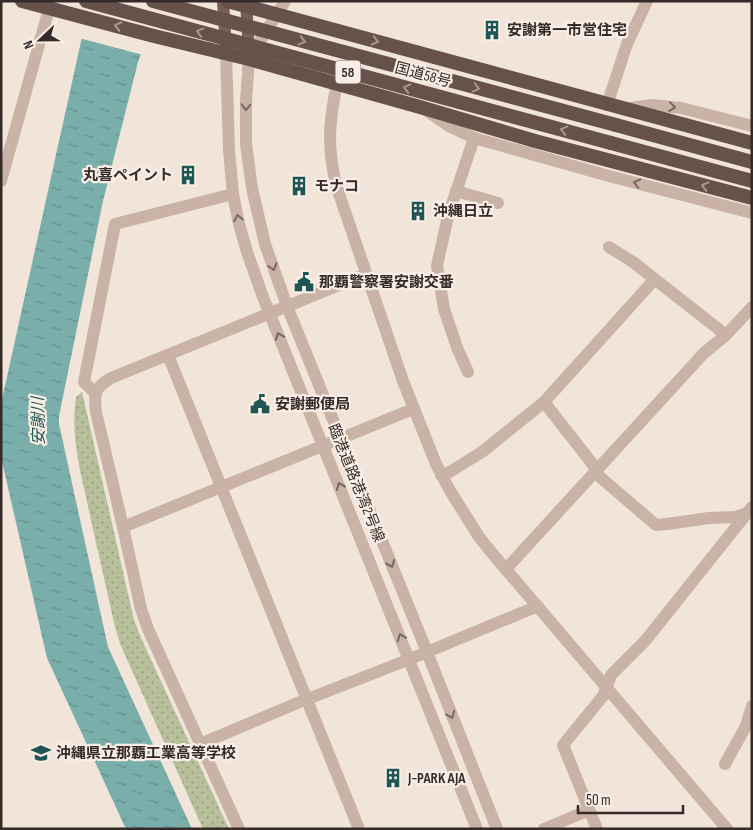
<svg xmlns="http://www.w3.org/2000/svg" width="753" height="830" font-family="'Sofia Sans Condensed','Noto Sans JP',sans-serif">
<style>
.park{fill:url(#park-dots)}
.water{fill:url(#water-ripples)}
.pier{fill:#f1e4d9}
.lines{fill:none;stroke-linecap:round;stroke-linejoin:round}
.minor{stroke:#c9b2a6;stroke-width:12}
.tertiary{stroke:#c9b2a6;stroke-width:12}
.primary{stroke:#775f58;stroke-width:12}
.trunk{stroke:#66514b;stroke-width:14}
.trunk-bridge{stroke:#66514b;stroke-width:14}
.oneway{stroke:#a89891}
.oneway2{stroke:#786760}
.labels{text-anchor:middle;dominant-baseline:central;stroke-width:4.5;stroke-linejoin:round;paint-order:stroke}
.shield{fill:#f9eee6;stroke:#706560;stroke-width:1}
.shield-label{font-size:14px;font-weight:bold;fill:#352a27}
.poi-label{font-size:15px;font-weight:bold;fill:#352a27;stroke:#f9eee6;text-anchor:start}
.street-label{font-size:15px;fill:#352a27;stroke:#f9eee6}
.water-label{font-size:16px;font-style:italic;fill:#1d5654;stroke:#f9eee6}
</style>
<defs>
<pattern id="park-dots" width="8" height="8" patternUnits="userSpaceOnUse" patternTransform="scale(1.25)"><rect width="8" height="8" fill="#b7c09a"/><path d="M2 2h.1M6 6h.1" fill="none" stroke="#969c7e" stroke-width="1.8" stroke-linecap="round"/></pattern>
<pattern id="water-ripples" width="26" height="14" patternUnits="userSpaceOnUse" patternTransform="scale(1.25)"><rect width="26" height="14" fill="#79aeab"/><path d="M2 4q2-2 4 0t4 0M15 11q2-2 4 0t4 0" fill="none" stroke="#648e8b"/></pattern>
</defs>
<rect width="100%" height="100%" fill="#f1e4d9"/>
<!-- park -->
<path class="park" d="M82,392L134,620L142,640L229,829H203L120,644L114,623C106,586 97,548 89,511C81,473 70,436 76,397Z"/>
<!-- water -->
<polygon class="water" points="160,1 138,62 103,201 59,416 59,424 108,647 192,829 126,829 47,658 1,457 1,404 82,37"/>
<!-- pier -->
<polygon class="pier" points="88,1 162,1 143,55 79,38"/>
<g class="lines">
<!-- minor -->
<g class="minor">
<polyline points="252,54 285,1"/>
<polyline points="607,105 627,44 647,1"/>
<polyline points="626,109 651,105 681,108 752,126"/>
<polyline points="427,111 449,126 474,138 609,176 752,213"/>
<polyline points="1,181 49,9"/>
<polyline points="456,191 498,203"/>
<polyline points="609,247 633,262 726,335"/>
<polyline points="468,372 458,350 444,309 437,266 448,216 474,138"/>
<polyline points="96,394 84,382 115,224 233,194"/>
<polyline points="544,402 591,462 600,477 656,525 667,524 709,518 736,517 747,513"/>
<polyline points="441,475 448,473 482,452 544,402 654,280"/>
<polyline points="506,569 704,353 726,335 752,307"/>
<polyline points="725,764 746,726 752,706"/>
<polyline points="597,829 563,745 603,696 611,675 645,641 752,507"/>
</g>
<!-- tertiary -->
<g class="tertiary">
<polyline points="226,53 229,150 233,194 239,224 247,252 263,297 477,829"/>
<polyline points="249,59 246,101 246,144 252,188 265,244 287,306 427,652 497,829"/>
<path d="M337,83C329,122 327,146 336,185L403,381L436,464L449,489L479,537L492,553L727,829"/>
<polyline points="168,355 359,829"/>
<polyline points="123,527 413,409"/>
<polyline points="200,744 300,702 410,659 538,606"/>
<path d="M239,829L148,629L141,609L123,527L96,412C94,394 94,388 111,378L366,274"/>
<polyline points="544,829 589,810"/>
</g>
<!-- primary -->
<g class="primary">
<polyline points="223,1 226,48"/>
<polyline points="246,1 249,54"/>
</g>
<!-- trunk -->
<g class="trunk">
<polyline points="22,1 154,36 249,59 420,107 535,141 752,198"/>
<polyline points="227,1 752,143"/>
<polyline points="616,125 752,162"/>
<polyline points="611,143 752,181"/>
</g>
<!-- trunk-bridge -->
<g class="trunk-bridge">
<polyline points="86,1 611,143"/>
<polyline points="153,1 616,125"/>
</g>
</g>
<!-- one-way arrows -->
<defs><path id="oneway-chevron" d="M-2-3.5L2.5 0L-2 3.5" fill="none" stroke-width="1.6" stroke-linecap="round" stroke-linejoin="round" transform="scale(1.25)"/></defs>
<g class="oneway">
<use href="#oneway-chevron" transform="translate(118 26) rotate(-165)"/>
<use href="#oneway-chevron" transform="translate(200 32) rotate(-165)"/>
<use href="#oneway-chevron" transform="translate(302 41) rotate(15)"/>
<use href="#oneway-chevron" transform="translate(375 41) rotate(15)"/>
<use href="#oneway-chevron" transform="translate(407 88) rotate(-165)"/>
<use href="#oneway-chevron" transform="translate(476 88) rotate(15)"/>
<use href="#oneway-chevron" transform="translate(564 130) rotate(-165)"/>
<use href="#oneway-chevron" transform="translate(705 186) rotate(-165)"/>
</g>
<g class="oneway2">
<use href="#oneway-chevron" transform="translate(246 107) rotate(92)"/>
<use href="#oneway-chevron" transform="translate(672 107) rotate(6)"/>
<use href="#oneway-chevron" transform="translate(637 183) rotate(-166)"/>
<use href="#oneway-chevron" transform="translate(238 218) rotate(-101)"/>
<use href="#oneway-chevron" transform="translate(273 267) rotate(72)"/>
<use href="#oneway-chevron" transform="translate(279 336) rotate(-112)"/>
<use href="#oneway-chevron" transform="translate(340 486) rotate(-112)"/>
<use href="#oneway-chevron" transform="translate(391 564) rotate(68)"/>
<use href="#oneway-chevron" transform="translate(401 637) rotate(-112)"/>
<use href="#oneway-chevron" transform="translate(451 715) rotate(68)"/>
</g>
<!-- icons -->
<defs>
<symbol id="building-bare" viewBox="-9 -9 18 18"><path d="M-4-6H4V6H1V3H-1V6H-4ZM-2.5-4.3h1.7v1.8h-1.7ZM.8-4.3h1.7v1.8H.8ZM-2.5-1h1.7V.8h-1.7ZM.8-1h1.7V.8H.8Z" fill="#1d5654" stroke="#f9eee6" stroke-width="2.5" paint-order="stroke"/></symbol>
<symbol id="civic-bare" viewBox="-9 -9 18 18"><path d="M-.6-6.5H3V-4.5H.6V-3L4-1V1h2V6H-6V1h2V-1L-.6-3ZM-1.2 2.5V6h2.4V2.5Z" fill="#1d5654" stroke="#f9eee6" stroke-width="2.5" paint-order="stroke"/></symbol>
<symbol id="school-bare" viewBox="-9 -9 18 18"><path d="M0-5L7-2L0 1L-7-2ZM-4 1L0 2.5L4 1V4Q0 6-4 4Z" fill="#1d5654" stroke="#f9eee6" stroke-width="2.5" paint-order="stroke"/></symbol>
</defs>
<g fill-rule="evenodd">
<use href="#building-bare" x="478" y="16" width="28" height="28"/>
<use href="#building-bare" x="174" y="161" width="28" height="28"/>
<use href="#building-bare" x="285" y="172" width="28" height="28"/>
<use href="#building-bare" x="404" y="197" width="28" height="28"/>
<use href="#civic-bare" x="290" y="268" width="28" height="28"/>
<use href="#civic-bare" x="246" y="390" width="28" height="28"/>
<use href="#school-bare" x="27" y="739" width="28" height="28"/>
<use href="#building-bare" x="379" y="764" width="28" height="28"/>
</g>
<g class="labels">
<!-- shield labels -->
<rect class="shield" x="335.5" y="60.5" width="25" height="23" rx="4"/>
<g class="shield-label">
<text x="348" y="72">58</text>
</g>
<!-- poi labels -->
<g class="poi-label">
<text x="507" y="30">安謝第一市営住宅</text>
<text x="173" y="175" text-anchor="end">丸喜ペイント</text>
<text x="314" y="186">モナコ</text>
<text x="433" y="211">沖縄日立</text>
<text x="319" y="282">那覇警察署安謝交番</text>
<text x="275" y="404">安謝郵便局</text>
<text x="56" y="753">沖縄県立那覇工業高等学校</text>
<text x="408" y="778">J-PARK AJA</text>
</g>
<!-- street labels -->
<g class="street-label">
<text transform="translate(423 75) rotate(15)">国道58号</text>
<text transform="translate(356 483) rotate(68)">臨港道路港湾2号線</text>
</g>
<!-- water labels -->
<g class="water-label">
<text transform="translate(39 421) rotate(-91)">安謝川</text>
</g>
</g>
<!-- border -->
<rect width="753" height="830" fill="none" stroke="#352a27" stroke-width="5"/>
<!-- north arrow -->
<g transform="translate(40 40) rotate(248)" stroke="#f9eee6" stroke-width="4" paint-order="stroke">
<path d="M0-4L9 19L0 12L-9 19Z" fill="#352a27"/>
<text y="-8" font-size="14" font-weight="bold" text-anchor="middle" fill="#352a27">N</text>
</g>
<!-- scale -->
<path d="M578 805v8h105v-8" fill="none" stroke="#352a27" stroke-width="2.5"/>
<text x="586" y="805" font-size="15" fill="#352a27" stroke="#f9eee6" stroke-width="4" paint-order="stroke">50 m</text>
</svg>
